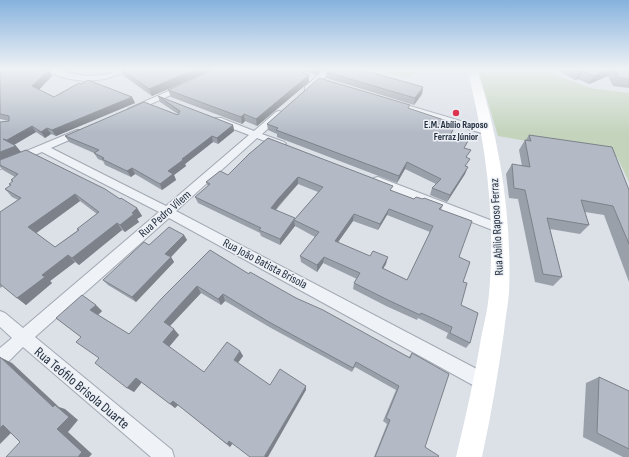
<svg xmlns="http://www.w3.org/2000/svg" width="629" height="457" font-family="'Sofia Sans Condensed',sans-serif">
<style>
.green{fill:#c3d3bc}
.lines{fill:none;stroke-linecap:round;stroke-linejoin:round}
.street-casing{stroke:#a1a8b2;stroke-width:2}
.street{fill:#eff2f6;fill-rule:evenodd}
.secondary{fill:#fff;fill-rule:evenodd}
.wall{fill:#9aa0a9;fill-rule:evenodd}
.shaded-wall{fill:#7d828a}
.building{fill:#b3bac5;stroke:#7d828a;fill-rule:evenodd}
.poi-dot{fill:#db3350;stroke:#ecf0f5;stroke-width:1.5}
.labels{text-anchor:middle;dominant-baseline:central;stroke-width:3;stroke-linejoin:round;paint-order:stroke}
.far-poi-label{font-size:10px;font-weight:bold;fill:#242f40;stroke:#ecf0f5}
.street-label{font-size:12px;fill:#242f40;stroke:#ecf0f5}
.near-street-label{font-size:14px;fill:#242f40;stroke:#ecf0f5}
</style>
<rect width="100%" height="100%" fill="#dce1e8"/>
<!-- green -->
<g class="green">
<polygon points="375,69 416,69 409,78"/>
<polygon points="478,69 538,69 591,88 629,93 629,182 617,157 498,136"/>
</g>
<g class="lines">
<defs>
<g id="street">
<polygon points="36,69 52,69 85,76 105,75 122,69 133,69 105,79 85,81 69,79"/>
<polygon points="325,69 333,69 311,91 305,91 305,87"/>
<polygon points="182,85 185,85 189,87 135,111 132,112 128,109"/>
<polygon points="393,101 491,130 493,132 491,134 485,134 390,106 389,104"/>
<polygon points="279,111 282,112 283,114 282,116 262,134 284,142 286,144 284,146 278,146 257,138 176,211 492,377 494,383 492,389 486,391 480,389 169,218 35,337 172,450 174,457 151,457 23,347 6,364 0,366 0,348 12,338 0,327 0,311 5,313 23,328 159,212 42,152 0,169 0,162 77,130 83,130 85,132 83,134 51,148 166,206 249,135 215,122 214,120 215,118 221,118 254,131 276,112"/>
<polygon points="378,177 503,225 505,228 503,231 499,233 495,231 374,184 373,181 374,178"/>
</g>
</defs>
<!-- street casing -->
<use href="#street" class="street-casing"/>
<!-- street -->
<use href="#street" class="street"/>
<!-- secondary -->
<path class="secondary" d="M467,69H477C500,142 512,217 509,293C508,306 505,319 504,332C498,374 491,415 482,457H456C466,416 475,375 482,333C485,320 488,307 489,294C496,218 486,143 467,69Z"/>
</g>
<!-- wall -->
<g class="wall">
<polygon points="0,69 44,69 52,76 39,90 54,97 132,97 135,103 56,136 51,134 45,138 36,132 14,145 16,146 21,152 0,160 9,121 0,119"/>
<polygon points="214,69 152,96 124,76 121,70"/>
<polygon points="297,69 322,69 316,75"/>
<polygon points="555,69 629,69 629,88 613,86 608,76 589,84 578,79 575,80"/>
<polygon points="360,70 423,87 422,94 414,105 326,78 326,72"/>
<polygon points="309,75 309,82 257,126 245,121 242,124 171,97 168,90"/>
<polygon points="158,96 233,125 234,131 218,144 213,142 185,164 186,166 174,175 176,180 162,190 135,174 131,177 105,165 103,161 98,159 94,153 69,142 65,136 178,115 178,114 160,102"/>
<polygon points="409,109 456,124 451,135 464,148 467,158 465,174 447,202 430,195 432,188 436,184 405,169 397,183 277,137 277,134 268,130 267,124"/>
<polygon points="529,135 629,190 629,282 604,215 585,212 589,225 580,234 550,229 562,277 553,286 535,282 518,199 509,198 506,174 512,164 522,166 519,150 525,140 526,140"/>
<path d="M249,154L391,191L414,199H423L443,205L441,210L459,257L463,282L461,305L470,343L466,348L446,338L448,333L418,318L417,320L386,306L353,289L354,283L357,279L323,263L317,272L301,262L300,256L315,237L295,226L280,245L261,236L260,233L198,203L195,197L208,186L206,182L228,175ZM298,184L318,192L295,219L276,210ZM387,215L430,232L407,280L383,268L386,264L338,242L353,221L378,230Z"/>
<path d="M0,160L120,199L137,208L142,216L137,219L139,222L125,232L122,230L79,265L75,262L50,281L52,283L26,305L3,286L0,288V212L18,200L12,197L5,189L11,186L9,184L13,182L11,180L15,177L3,170L0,167ZM80,201L97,214L77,229L78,230L55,247L36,233Z"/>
<polygon points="184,235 187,240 171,257 174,262 136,302 108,285 103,280 149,245"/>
<polygon points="210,250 249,274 296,298 409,357 412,353 425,447 438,457 374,457 387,424 383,421 396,390 355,367 352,372 271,328 225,301 221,305 201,293 170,326 179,335 169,347 204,372 240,351 243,356 238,363 270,385 306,390 232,443 230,447 178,405 175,408 142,382 134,392 127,388 99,358 81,337 56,318 102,311 98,315 129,334"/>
<polygon points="599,377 629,391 629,457 623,457 583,437 586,383"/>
</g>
<!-- shaded-wall -->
<g class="shaded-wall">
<polygon points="41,69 44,69 46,73 49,70 52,76 36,92 32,86"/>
<polygon points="196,69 214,69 152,96 149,89"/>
<polygon points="316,69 322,69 316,75"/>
<polygon points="611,69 612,69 608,76 589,84 594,76"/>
<polygon points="583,71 578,79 575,80 580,72"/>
<polygon points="309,75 309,82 257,126 256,119"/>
<polygon points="423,87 422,94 414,105 415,98"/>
<polygon points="132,97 135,103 56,136 52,130"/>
<polygon points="244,114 245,121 242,124 241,117"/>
<polygon points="233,125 234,131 218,144 217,138"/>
<polygon points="32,126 36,132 12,146 7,140"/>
<polygon points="47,128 51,134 45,138 41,132"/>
<polygon points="212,136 213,142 185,164 186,166 174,175 176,180 162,190 160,184 168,171 182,159"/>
<polygon points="16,146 21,152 0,160 0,152"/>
<polygon points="407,162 405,169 397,183 399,176"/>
<polygon points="468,167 465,174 447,202 450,195"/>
<polygon points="132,168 135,174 131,177 127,171"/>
<polygon points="298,177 298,184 279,205 272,215 271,208 278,199"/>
<polygon points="75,194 80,201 35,234 28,227"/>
<polygon points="137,208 142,216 137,219 139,222 125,232 120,225"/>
<polygon points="389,209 387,215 378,230 380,224"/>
<polygon points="354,214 353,221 334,248 335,241"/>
<polygon points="294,220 295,226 280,245 280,239"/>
<polygon points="117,223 122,230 79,265 72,258"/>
<polygon points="184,235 187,240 171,257 174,262 136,302 132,297 165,254"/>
<polygon points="68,255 75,262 50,281 52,283 26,305 17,298 42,275"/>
<polygon points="324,257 323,263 317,272 317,265"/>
<polygon points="388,257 386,264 380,274 382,268"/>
<polygon points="197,286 201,293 168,328 164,322"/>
<polygon points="223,294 225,301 221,305 218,299"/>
<polygon points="96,305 102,311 97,316 90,310"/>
<polygon points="174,329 179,335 168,348 163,342"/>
<polygon points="240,351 243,356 236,365 234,360"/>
<polygon points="0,357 12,363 59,407 65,409 78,420 68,432 92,454 89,457 78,457 57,429 53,407"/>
<polygon points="136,378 142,382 134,392 127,388"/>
<polygon points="306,386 306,390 268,457 264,457"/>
<polygon points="173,401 178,405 175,408 170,404"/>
<polygon points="3,425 16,428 0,444 0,428"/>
<polygon points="229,441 233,443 230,447 227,444"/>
</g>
<!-- building -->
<g class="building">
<polygon points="0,69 41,69 40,70 49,70 32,86 54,97 79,83 81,84 88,80 132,97 52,130 47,128 41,132 32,126 7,140 3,139 16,146 0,152 0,122 9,121 9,116 0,114"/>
<polygon points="121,69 196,69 149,89"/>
<polygon points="215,69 294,69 309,75 256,119 244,114 241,117 168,90"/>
<polygon points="328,69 359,69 423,87 415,98 326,72"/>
<polygon points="575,69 611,69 594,76 583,71 580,72"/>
<polygon points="614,69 629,69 629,79 619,78"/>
<polygon points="319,78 410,105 408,108 456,124 450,135 468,141 464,148 471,150 466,157 470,159 465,166 468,167 450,195 432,188 441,179 407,162 399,176 276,130 278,128 267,124"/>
<polygon points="158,96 233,125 217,138 212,136 182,159 183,160 168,171 173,174 160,184 132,168 127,171 102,159 104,158 94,153 99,150 65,136 144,102 178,115 180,111"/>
<polygon points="529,135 612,147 629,190 629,244 613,206 581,200 589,225 547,218 562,277 543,274 525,190 514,188 512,164 530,167 525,140 531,141"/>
<path d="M268,138L393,186L390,190L414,199L416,197L423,199L424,198L443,205L439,209L472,221L459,257L470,262L463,282L467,283L461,305L478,313L470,343L450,333L452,327L421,313L420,315L388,300L354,283L360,273L324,257L317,265L300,256L319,232L294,220L323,187L298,177L278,199L271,208L295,218L280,239L259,230L261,228L195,197L210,184L206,182L220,171L228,175L249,154ZM389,209L433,226L407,280L382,268L388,257L373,251L370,256L335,241L354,214L380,224Z"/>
<path d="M26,150L105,189L120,199L121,198L137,208L132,213L134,214L120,225L117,223L72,258L68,255L42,275L45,277L17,298L0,284V212L21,198L5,189L11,185L9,184L13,181L11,180L18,174L0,165V160ZM75,194L99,212L77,229L79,230L55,247L28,227Z"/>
<polygon points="169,227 184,235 165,254 171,257 132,297 103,280 144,242 149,245"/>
<polygon points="210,250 249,274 250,272 296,298 323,310 410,358 412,353 449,374 425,447 439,456 438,457 375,457 390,420 386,418 399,386 356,362 353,368 269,322 223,294 218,299 197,286 164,322 174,329 163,342 204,372 227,342 240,351 234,360 270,385 280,369 306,386 264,457 250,457 229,441 227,444 173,401 170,404 136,378 127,388 95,363 99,358 76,342 81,337 56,318 82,295 96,305 90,310 129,334 163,297"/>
<polygon points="0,357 53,407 55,405 69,417 57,429 82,452 78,457 6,457 20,442 3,425 0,428"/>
<polygon points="599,377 629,391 629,449 597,433"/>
</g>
<!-- sky -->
<linearGradient id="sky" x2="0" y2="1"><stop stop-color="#86b2dd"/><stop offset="0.52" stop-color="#eff2f5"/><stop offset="1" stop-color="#eff2f5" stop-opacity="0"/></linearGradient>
<rect width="629" height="133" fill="url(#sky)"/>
<!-- markers -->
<circle class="poi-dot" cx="456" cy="113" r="4"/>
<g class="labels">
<!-- far-poi labels -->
<g class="far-poi-label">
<text x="456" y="125">E.M. Abílio Raposo<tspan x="456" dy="12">Ferraz Júnior</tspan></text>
</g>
<!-- street labels -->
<g class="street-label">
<text transform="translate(165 214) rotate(-41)">Rua Pedro Vilem</text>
<text transform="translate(497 227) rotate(-93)">Rua Abílio Raposo Ferraz</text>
<text transform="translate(265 264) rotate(28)">Rua João Batista Brisola</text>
</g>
<!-- near-street labels -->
<g class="near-street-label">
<text transform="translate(82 388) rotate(40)">Rua Teófilo Brisola Duarte</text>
</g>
</g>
</svg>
